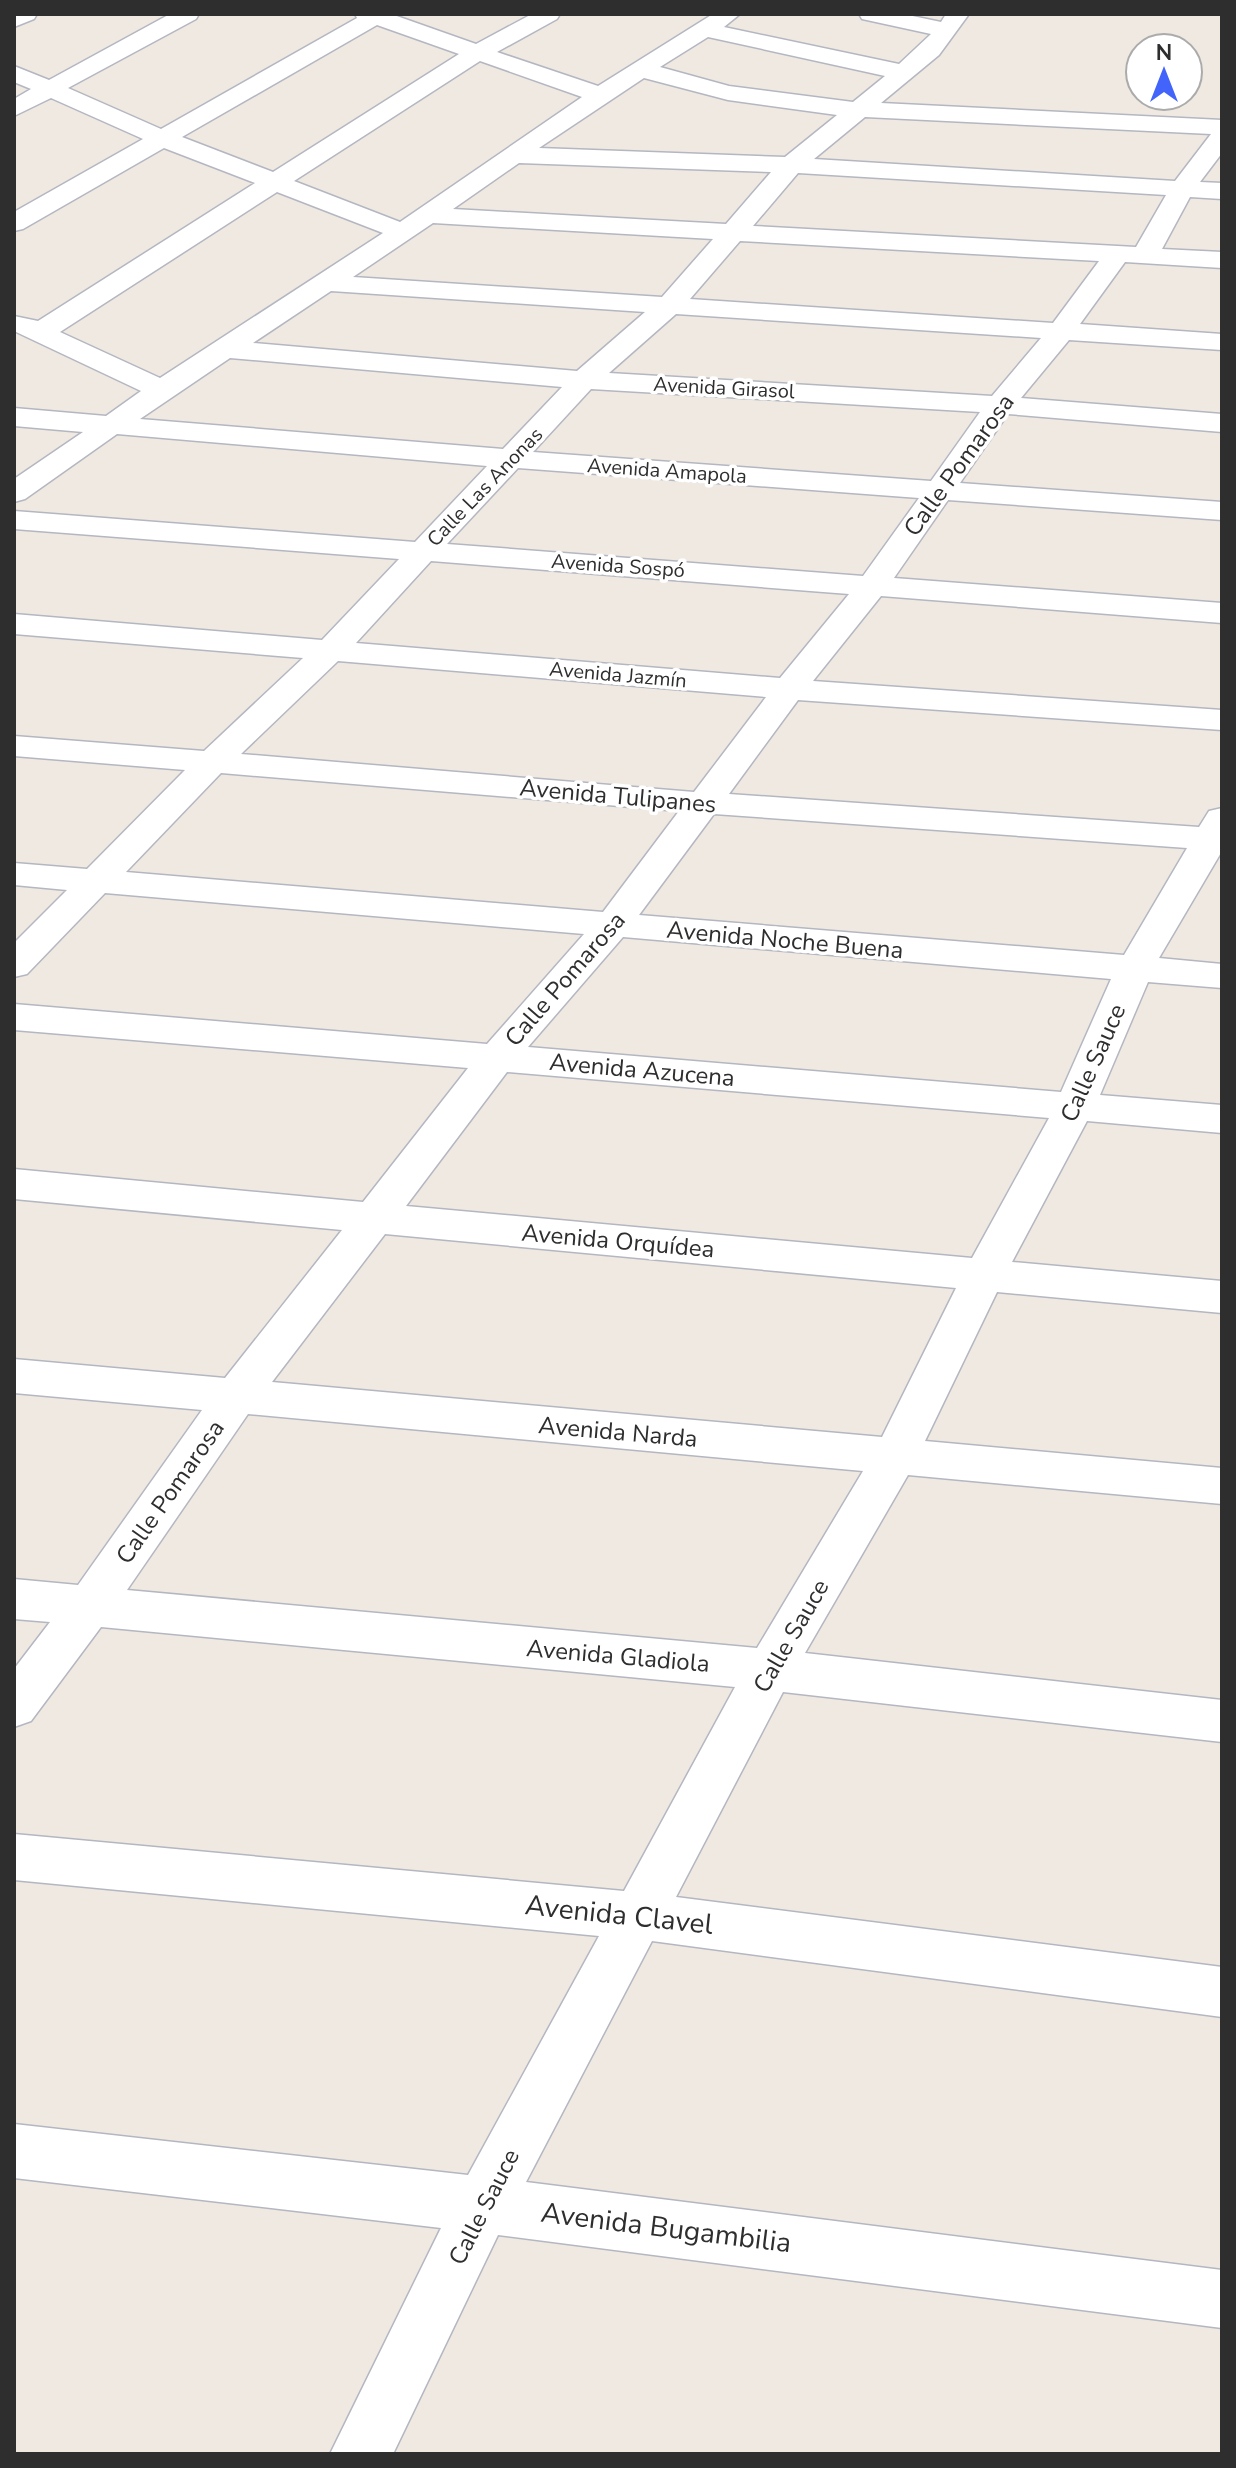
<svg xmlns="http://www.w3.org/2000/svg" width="1236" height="2468" font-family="'Nunito Sans',sans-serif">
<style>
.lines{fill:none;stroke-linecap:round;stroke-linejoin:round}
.street-casing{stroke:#b4b7c1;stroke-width:3}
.street{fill:#fff;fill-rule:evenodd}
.labels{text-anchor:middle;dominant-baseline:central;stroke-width:7;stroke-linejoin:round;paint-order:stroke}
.far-street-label{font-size:20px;fill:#2e2e2e;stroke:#fff}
.street-label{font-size:24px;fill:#2e2e2e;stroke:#fff}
.near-street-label{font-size:28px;fill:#2e2e2e;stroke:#fff}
</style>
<rect width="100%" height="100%" fill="#efe9e1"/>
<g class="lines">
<defs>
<g id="street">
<polygon points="14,14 37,14 34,19 14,27"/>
<path d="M170,14H199L196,19L68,88L161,129L357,18L355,14H391L476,44L532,14H560L557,19L497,52L598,86L713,14H740L724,27L899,64L931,34L862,19L859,14H903L941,22L946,14H969L939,55L881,103L1222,120V153L1200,182L1222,183V199L1190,197L1162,249L1222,252V268L1125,262L1080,324L1222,334V350L1069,340L1021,398L1222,414V432L1008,414L960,483L1222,502V520L948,500L894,578L1222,603V623L881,596L813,681L1222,710V730L798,700L729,794L1199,827L1209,811L1222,808V851L1159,958L1222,964V988L1148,982L1100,1095L1222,1105V1133L1087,1121L1012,1262L1222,1281V1313L997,1292L925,1441L1222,1468V1504L908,1475L805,1653L1222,1700V1742L783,1692L676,1897L1222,1967V2017L652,1941L526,2182L1222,2270V2328L498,2235L393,2454H330L441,2228L14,2178V2124L468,2175L599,1936L14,1880V1834L624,1891L735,1687L101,1627L31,1721L14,1727V1669L50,1622L14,1619V1579L78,1585L202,1410L14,1393V1359L225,1378L342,1230L14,1199V1169L363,1202L468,1068L14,1030V1004L487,1044L584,934L105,893L27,974L14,977V943L67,890L14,885V863L87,869L185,770L14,756V736L204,751L303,658L14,634V614L322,640L399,559L14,529V511L415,542L487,466L117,434L25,499L14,502V479L83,432L14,426V408L106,416L141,391L14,331V316L38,321L255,183L164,148L23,229L14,231V212L143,139L51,98L14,116V99L31,89L14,82V66L49,80ZM377,25L459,54L273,172L182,137ZM708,37L885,76L853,102L729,86L660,67ZM480,61L582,97L400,222L294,181ZM644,78L728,100L837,115L785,157L539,148ZM865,117L1211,134L1175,181L814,159ZM519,163L771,172L726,224L453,209ZM798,173L1166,195L1136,247L753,226ZM277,192L383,233L160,378L60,332ZM433,223L713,239L662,297L353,277ZM740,241L1099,261L1053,323L690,299ZM331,291L645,312L577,371L253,343ZM676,314L1041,338L992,396L609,373ZM230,358L562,387L503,449L140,419ZM591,389L980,412L931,481L533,452ZM518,468L919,498L863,576L447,544ZM431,561L849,594L780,678L356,643ZM338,661L766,697L694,792L241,754ZM221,773L679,811L603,912L126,872ZM714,814L1187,848L1124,955L639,915ZM623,937L1111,979L1061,1092L528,1047ZM507,1072L1049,1118L972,1258L406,1206ZM385,1234L956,1288L882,1437L272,1382ZM248,1414L863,1471L757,1648L127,1590Z"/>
</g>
</defs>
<!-- street casing -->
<use href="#street" class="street-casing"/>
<!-- street -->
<use href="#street" class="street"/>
</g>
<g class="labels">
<!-- far-street labels -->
<g class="far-street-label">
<text transform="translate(724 388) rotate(3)">Avenida Girasol</text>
<text transform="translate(667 471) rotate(4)">Avenida Amapola</text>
<text transform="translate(485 487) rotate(-46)">Calle Las Anonas</text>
<text transform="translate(618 566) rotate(4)">Avenida Sospó</text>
<text transform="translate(618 675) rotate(5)">Avenida Jazmín</text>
</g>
<!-- street labels -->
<g class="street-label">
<text transform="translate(959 465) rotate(-54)">Calle Pomarosa</text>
<text transform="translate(618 796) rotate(5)">Avenida Tulipanes</text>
<text transform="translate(785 940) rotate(5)">Avenida Noche Buena</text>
<text transform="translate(565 979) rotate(-49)">Calle Pomarosa</text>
<text transform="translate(1093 1063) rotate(-66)">Calle Sauce</text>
<text transform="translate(642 1070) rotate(5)">Avenida Azucena</text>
<text transform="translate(618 1241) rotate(5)">Avenida Orquídea</text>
<text transform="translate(618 1432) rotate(5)">Avenida Narda</text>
<text transform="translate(170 1492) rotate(-55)">Calle Pomarosa</text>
<text transform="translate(791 1636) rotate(-60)">Calle Sauce</text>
<text transform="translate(618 1656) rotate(5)">Avenida Gladiola</text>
<text transform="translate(484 2207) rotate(-63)">Calle Sauce</text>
</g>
<!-- near-street labels -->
<g class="near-street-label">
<text transform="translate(619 1915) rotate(6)">Avenida Clavel</text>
<text transform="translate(666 2228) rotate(7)">Avenida Bugambilia</text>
</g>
</g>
<!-- border -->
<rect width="1236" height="2468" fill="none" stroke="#2e2e2e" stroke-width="32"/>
<!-- north arrow -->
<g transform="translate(1164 72)"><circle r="38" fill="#ffffff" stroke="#ababab" stroke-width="2"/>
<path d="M0-6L14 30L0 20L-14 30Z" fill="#4264fb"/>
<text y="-12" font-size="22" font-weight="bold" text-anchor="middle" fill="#2e2e2e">N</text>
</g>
</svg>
